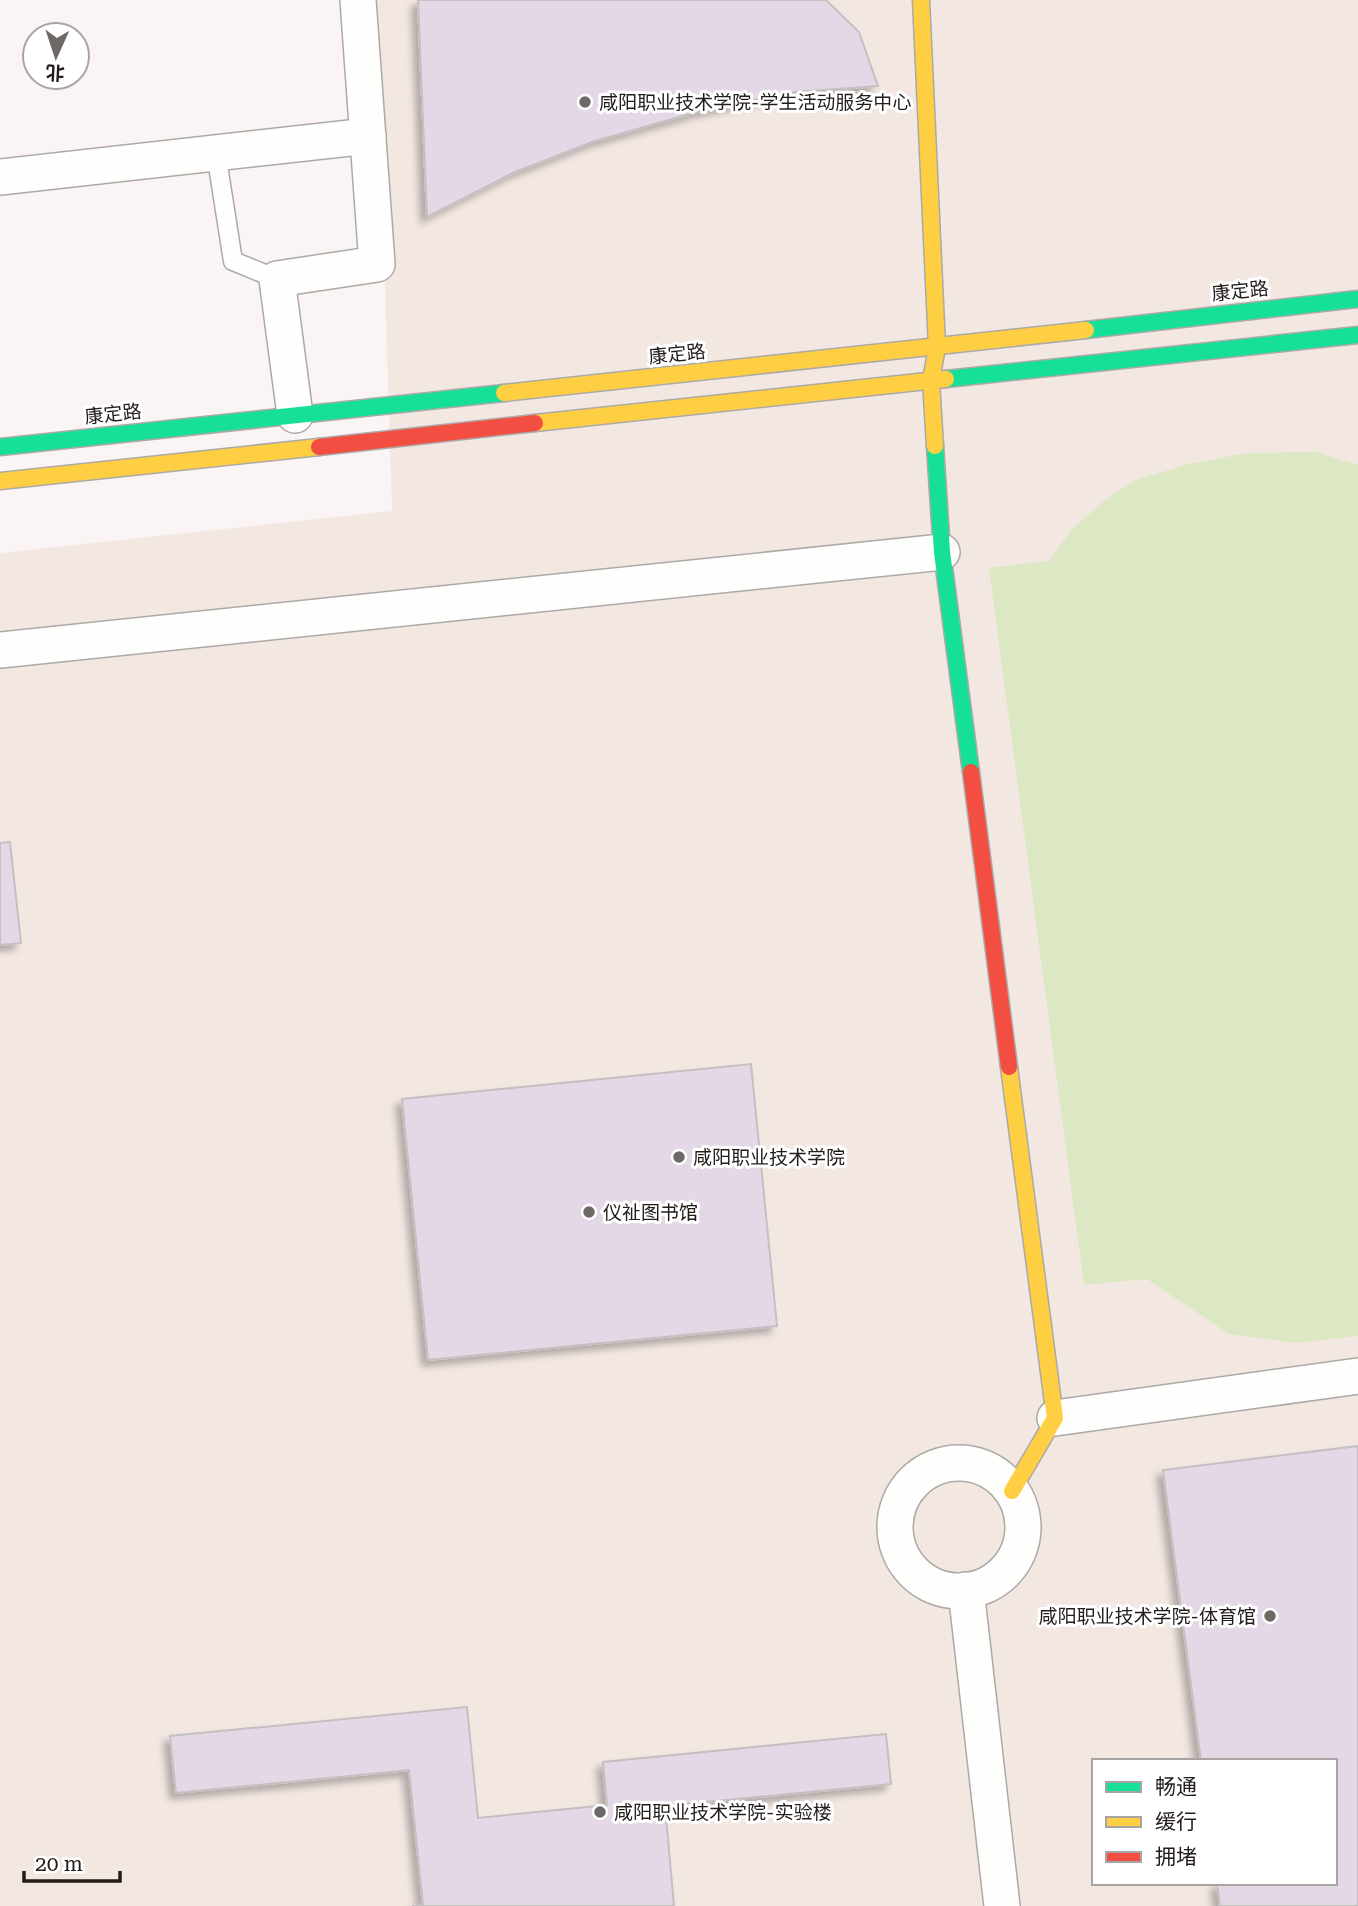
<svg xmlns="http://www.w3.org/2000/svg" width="1358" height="1906" font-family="'Roboto Serif','Noto Sans SC',serif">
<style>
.built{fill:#f3e7e2;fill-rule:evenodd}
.green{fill:#dce8c4}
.building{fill:#e4d8e7;stroke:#c4c0c2;stroke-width:2;filter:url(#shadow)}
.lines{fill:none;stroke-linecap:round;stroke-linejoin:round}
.lane-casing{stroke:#ada9a7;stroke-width:21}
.street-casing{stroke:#ada9a7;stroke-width:38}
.fast-casing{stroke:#ada9a7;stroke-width:19}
.slow-casing{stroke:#ada9a7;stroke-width:19}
.jam-casing{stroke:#ada9a7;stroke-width:19}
.lane{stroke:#fefefd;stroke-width:18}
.street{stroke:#fefefd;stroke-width:35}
.fast{stroke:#16e098;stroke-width:16}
.slow{stroke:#ffcf43;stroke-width:16}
.jam{stroke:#f24e42;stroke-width:16}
.poi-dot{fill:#6e6866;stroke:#fff;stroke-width:2.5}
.labels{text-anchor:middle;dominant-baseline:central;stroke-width:6;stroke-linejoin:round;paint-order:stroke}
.poi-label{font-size:19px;fill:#221c1a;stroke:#fff;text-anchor:start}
.street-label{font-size:19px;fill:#221c1a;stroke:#fff}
</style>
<defs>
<filter id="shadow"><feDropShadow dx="-6" dy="6" stdDeviation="3.5" flood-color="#0004"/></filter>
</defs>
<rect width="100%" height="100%" fill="#faf5f4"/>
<!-- built -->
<path class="built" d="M376,0H1358V1906H0V553L392,511ZM1094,1761H1335V1883H1094Z"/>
<!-- green -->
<polygon class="green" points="1315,452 1358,465 1358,1336 1295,1343 1229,1334 1147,1279 1084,1285 989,568 1049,561 1072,529 1105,500 1135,480 1189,464 1247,453"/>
<!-- building -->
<g class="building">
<polygon points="418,0 826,0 859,32 878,86 794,92 700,111 592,142 513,173 427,217"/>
<polygon points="10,842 21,943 0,945 0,843"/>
<polygon points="751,1064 777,1326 428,1360 402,1099"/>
<polygon points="1358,1446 1358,1906 1220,1906 1217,1883 1335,1883 1335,1761 1201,1761 1163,1470"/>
<polygon points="467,1707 478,1818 607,1805 603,1762 886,1734 891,1784 665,1806 674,1906 412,1906 423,1905 409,1770 176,1793 170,1736"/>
</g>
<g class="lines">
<defs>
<polyline id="lane" points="216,153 233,261 277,279"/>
<g id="street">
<polyline points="0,177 368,136"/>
<polyline points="295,415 277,279 377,264 358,0"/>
<polyline points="0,650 942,552"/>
<polyline points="1055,1418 1358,1376"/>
<circle cx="959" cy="1527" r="64"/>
<polyline points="966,1590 1002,1906"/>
</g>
<g id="fast">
<polyline points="1086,330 1358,299"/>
<polyline points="946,379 1358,335"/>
<polyline points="935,446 942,552 971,772"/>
<polyline points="0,447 504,393"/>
</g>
<g id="slow">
<polyline points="921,0 937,347 931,381 935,446"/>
<polyline points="504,393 1086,330"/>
<polyline points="535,423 946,379"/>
<polyline points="0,481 319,447"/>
<polyline points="1009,1067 1055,1418 1012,1491"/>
</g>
<g id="jam">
<polyline points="319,447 535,423"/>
<polyline points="971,772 1009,1067"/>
</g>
</defs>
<!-- lane casing -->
<use href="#lane" class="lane-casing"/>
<!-- street casing -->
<use href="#street" class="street-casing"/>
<!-- fast casing -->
<use href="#fast" class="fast-casing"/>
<!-- slow casing -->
<use href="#slow" class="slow-casing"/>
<!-- jam casing -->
<use href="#jam" class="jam-casing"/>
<!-- lane -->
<use href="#lane" class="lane"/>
<!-- street -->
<use href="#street" class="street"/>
<!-- fast -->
<use href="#fast" class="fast"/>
<!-- slow -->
<use href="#slow" class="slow"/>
<!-- jam -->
<use href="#jam" class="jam"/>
</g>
<!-- markers -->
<g class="poi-dot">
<circle cx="585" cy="102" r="7"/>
<circle cx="679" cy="1157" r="7"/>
<circle cx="589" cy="1212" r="7"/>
<circle cx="1270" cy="1616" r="7"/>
<circle cx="600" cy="1812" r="7"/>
</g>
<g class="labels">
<!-- poi labels -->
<g class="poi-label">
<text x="599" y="102">咸阳职业技术学院-学生活动服务中心</text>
<text x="693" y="1157">咸阳职业技术学院</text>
<text x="603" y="1212">仪祉图书馆</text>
<text x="1256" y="1616" text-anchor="end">咸阳职业技术学院-体育馆</text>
<text x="614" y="1812">咸阳职业技术学院-实验楼</text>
</g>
<!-- street labels -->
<g class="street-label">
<text transform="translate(1240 291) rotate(-6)">康定路</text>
<text transform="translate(677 354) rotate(-6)">康定路</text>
<text transform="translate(113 414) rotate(-6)">康定路</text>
</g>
</g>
<!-- legend -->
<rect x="1092" y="1759" width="245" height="126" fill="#ffffff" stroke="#a7a4a3" stroke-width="2"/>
<rect x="1106" y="1782" width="35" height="10" fill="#16e098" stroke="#a7a4a3" stroke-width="2"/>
<text x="1155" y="1794" font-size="21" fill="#221c1a">畅通</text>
<rect x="1106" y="1817" width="35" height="10" fill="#ffcf43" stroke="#a7a4a3" stroke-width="2"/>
<text x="1155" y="1829" font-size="21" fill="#221c1a">缓行</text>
<rect x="1106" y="1852" width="35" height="10" fill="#f24e42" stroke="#a7a4a3" stroke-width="2"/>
<text x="1155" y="1864" font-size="21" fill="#221c1a">拥堵</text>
<!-- north arrow -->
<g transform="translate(56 56) rotate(183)"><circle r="33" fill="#ffffff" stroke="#a7a4a3" stroke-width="2"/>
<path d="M0-5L12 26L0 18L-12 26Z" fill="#6e6866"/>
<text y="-10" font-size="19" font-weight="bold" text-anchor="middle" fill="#221c1a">北</text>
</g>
<!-- scale -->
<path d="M24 1871v10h96v-10" fill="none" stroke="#221c1a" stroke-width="3.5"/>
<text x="35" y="1871" font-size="21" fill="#221c1a" stroke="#ffffff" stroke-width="5" paint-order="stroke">20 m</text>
</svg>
